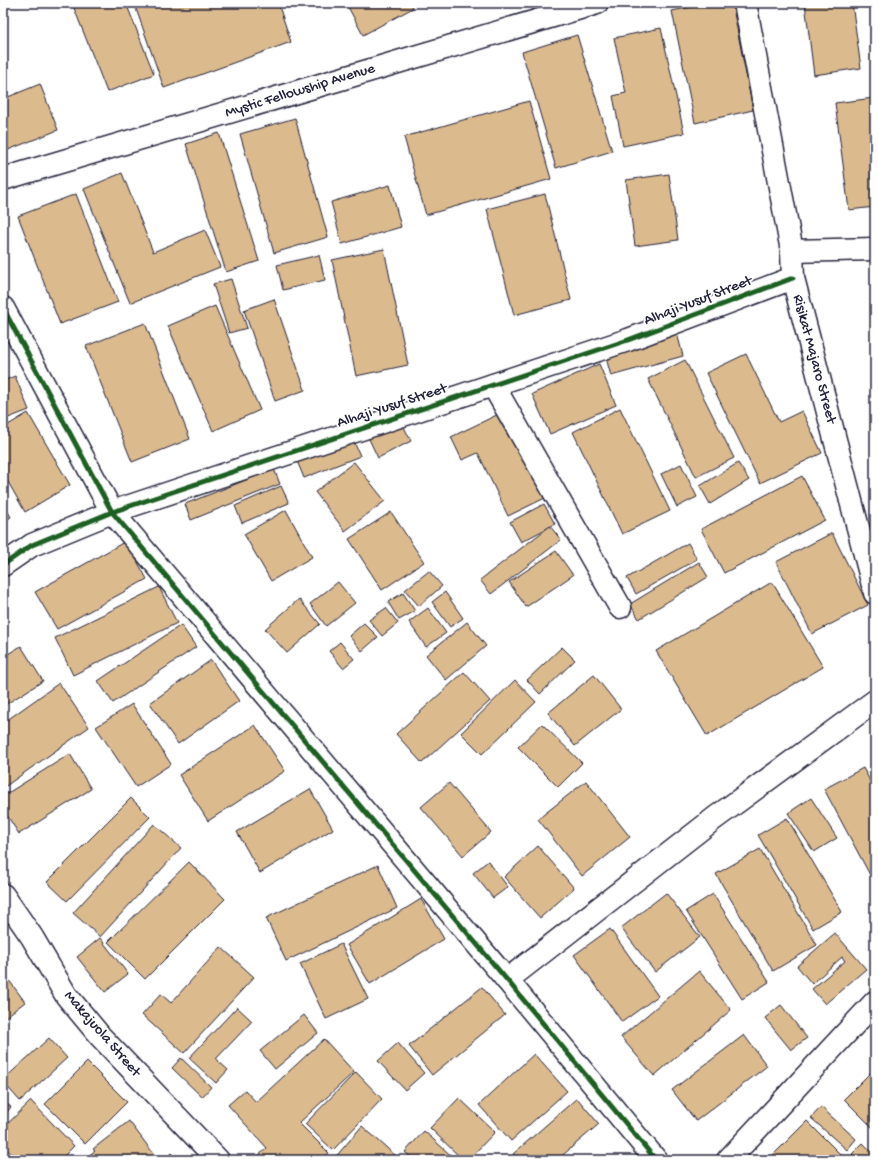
<svg xmlns="http://www.w3.org/2000/svg" width="878" height="1163" font-family="'Gochi Hand',sans-serif">
<style>
.building{fill:#dbba8e;stroke:#22223b}
.lines{fill:none;stroke-linecap:round;stroke-linejoin:round}
.minor-casing{stroke:#22223b;stroke-width:25}
.minor{stroke:#fff;stroke-width:22}
.cycleway-casing{stroke:#fff;stroke-width:8}
.cycleway{stroke:#1b5e20;stroke-width:5}
.labels{text-anchor:middle;dominant-baseline:central;stroke-width:3.5;stroke-linejoin:round;paint-order:stroke}
.street-label{font-size:15px;fill:#22223b;stroke:#fff}
</style>
<rect width="100%" height="100%" fill="#fff"/>
<filter id="ink" filterUnits="userSpaceOnUse"><feTurbulence type="fractalNoise" baseFrequency=".025" numOctaves="2"/><feDisplacementMap in="SourceGraphic" scale="8" xChannelSelector="R" yChannelSelector="G"/><feConvolveMatrix kernelMatrix="1 2 1 2 8 2 1 2 1" color-interpolation-filters="sRGB"/></filter>
<g filter="url(#ink)">
<!-- building -->
<g class="building">
<polygon points="72,3 126,3 154,74 107,92"/>
<polygon points="134,3 278,3 291,42 164,88"/>
<polygon points="346,3 411,3 413,8 363,35"/>
<polygon points="711,3 732,3 753,110 695,123 672,11"/>
<polygon points="805,3 852,3 861,68 814,75"/>
<polygon points="661,28 684,133 623,146 613,96 626,93 614,38"/>
<polygon points="577,35 612,151 556,168 522,52"/>
<polygon points="40,84 58,130 3,152 3,99"/>
<polygon points="874,98 875,207 849,210 835,103"/>
<polygon points="529,101 551,179 426,215 404,137"/>
<polygon points="295,118 328,237 274,253 240,134"/>
<polygon points="219,133 259,261 226,272 186,144"/>
<polygon points="122,173 153,252 205,230 220,267 130,303 84,189"/>
<polygon points="669,174 678,240 635,246 626,180"/>
<polygon points="390,185 401,227 342,244 331,202"/>
<polygon points="76,194 118,302 60,324 18,216"/>
<polygon points="545,194 571,300 514,315 487,209"/>
<polygon points="384,249 408,365 356,376 332,260"/>
<polygon points="319,255 325,280 283,290 277,265"/>
<polygon points="231,279 247,328 229,333 213,284"/>
<polygon points="274,299 305,390 275,401 244,310"/>
<polygon points="215,306 260,410 213,431 168,326"/>
<polygon points="145,323 190,439 132,462 86,346"/>
<polygon points="677,333 683,356 611,376 605,354"/>
<polygon points="746,354 779,422 802,411 822,453 760,483 706,373"/>
<polygon points="685,360 734,458 696,477 648,379"/>
<polygon points="599,364 616,405 550,434 532,394"/>
<polygon points="15,376 29,410 3,420 3,381"/>
<polygon points="620,408 670,511 622,534 573,432"/>
<polygon points="503,412 545,498 508,516 478,453 462,460 451,437"/>
<polygon points="28,413 70,485 25,512 3,473 3,428"/>
<polygon points="401,421 411,441 378,458 368,437"/>
<polygon points="353,439 360,456 304,478 297,461"/>
<polygon points="354,462 385,501 345,531 315,492"/>
<polygon points="738,463 749,480 710,504 700,486"/>
<polygon points="681,464 697,497 677,507 661,474"/>
<polygon points="274,469 280,484 191,520 185,504"/>
<polygon points="802,476 825,520 724,573 701,529"/>
<polygon points="281,486 289,503 242,523 235,506"/>
<polygon points="3,503 11,517 3,522"/>
<polygon points="544,504 555,524 521,542 510,522"/>
<polygon points="286,510 312,557 271,581 244,534"/>
<polygon points="391,512 424,562 382,590 349,539"/>
<polygon points="550,526 561,540 491,594 480,580"/>
<polygon points="832,533 868,605 812,634 776,562"/>
<polygon points="126,541 147,579 57,629 35,592"/>
<polygon points="688,543 697,559 636,594 627,578"/>
<polygon points="556,551 573,575 526,607 509,582"/>
<polygon points="699,562 708,577 639,619 630,604"/>
<polygon points="429,571 442,586 419,606 405,590"/>
<polygon points="338,582 355,603 326,626 310,604"/>
<polygon points="772,582 823,667 707,736 656,651"/>
<polygon points="159,587 177,623 73,675 55,638"/>
<polygon points="445,592 463,618 450,627 432,602"/>
<polygon points="403,593 415,611 399,620 388,602"/>
<polygon points="299,599 320,624 287,653 265,629"/>
<polygon points="386,608 398,623 382,636 369,620"/>
<polygon points="428,608 446,633 426,647 409,622"/>
<polygon points="467,622 486,646 446,680 426,655"/>
<polygon points="364,623 378,637 362,651 349,636"/>
<polygon points="181,625 196,647 113,703 98,681"/>
<polygon points="340,642 354,659 343,668 329,651"/>
<polygon points="21,646 43,681 3,706 3,657"/>
<polygon points="562,647 575,660 540,694 527,680"/>
<polygon points="211,660 239,701 178,744 150,703"/>
<polygon points="464,672 490,701 422,763 396,734"/>
<polygon points="594,675 621,709 575,746 548,713"/>
<polygon points="515,680 536,702 482,754 461,733"/>
<polygon points="59,683 89,727 3,788 3,723"/>
<polygon points="132,704 171,764 136,787 96,727"/>
<polygon points="542,724 582,763 558,787 518,747"/>
<polygon points="255,725 285,771 208,821 179,775"/>
<polygon points="70,754 91,789 19,834 3,809 3,796"/>
<polygon points="863,768 875,790 875,872 870,875 824,789"/>
<polygon points="586,781 630,837 582,876 538,819"/>
<polygon points="449,783 491,832 463,856 421,807"/>
<polygon points="310,789 333,829 260,873 237,832"/>
<polygon points="131,798 150,817 67,901 47,882"/>
<polygon points="811,798 837,838 814,852 788,813"/>
<polygon points="787,818 842,912 813,929 758,835"/>
<polygon points="154,824 181,848 100,937 73,913"/>
<polygon points="538,846 574,888 540,918 504,877"/>
<polygon points="760,849 817,945 773,971 716,874"/>
<polygon points="488,861 508,887 493,898 473,873"/>
<polygon points="189,862 225,899 145,979 108,942"/>
<polygon points="378,865 397,908 286,961 266,918"/>
<polygon points="666,893 700,937 655,972 621,928"/>
<polygon points="713,894 769,982 742,999 686,911"/>
<polygon points="421,899 444,939 370,984 347,945"/>
<polygon points="610,929 658,996 622,1022 574,955"/>
<polygon points="835,933 866,969 825,1004 812,989 845,961 842,957 812,984 797,966"/>
<polygon points="100,938 128,974 105,992 77,957"/>
<polygon points="341,944 368,999 326,1019 300,964"/>
<polygon points="221,947 254,977 184,1053 142,1015 161,994 171,1003"/>
<polygon points="699,971 731,1010 654,1076 621,1037"/>
<polygon points="3,972 25,1002 3,1019"/>
<polygon points="482,987 505,1015 432,1075 409,1046"/>
<polygon points="781,1005 807,1038 791,1050 765,1018"/>
<polygon points="237,1007 252,1021 216,1059 228,1070 216,1083 189,1058"/>
<polygon points="304,1015 318,1033 275,1069 260,1051"/>
<polygon points="744,1035 767,1066 696,1121 672,1090"/>
<polygon points="49,1038 67,1058 20,1101 3,1082 3,1080"/>
<polygon points="324,1039 354,1072 299,1123 329,1153 321,1160 261,1160 258,1156 267,1148 228,1105 245,1090 256,1102"/>
<polygon points="398,1043 424,1073 405,1090 378,1061"/>
<polygon points="534,1054 567,1091 511,1141 479,1105"/>
<polygon points="181,1058 211,1087 202,1097 172,1068"/>
<polygon points="87,1062 127,1102 85,1144 45,1104"/>
<polygon points="875,1068 875,1130 844,1099"/>
<polygon points="356,1072 382,1099 333,1150 305,1124"/>
<polygon points="459,1098 495,1132 468,1160 463,1160 430,1128"/>
<polygon points="577,1098 599,1124 557,1160 519,1160 513,1154"/>
<polygon points="3,1101 11,1107 3,1117"/>
<polygon points="31,1101 74,1146 60,1160 17,1160 3,1145 3,1128"/>
<polygon points="821,1107 856,1139 847,1150 811,1118"/>
<polygon points="129,1121 156,1157 152,1160 82,1160 95,1151 93,1149"/>
<polygon points="807,1121 842,1156 838,1160 768,1160"/>
<polygon points="362,1126 396,1156 392,1160 333,1160"/>
<polygon points="424,1131 456,1160 414,1160 405,1152"/>
<polygon points="863,1143 875,1155 875,1160 858,1160 852,1154"/>
<polygon points="171,1153 178,1160 164,1160"/>
</g>
<g class="lines">
<defs>
<g id="minor">
<polyline points="745,3 792,251 793,278 875,593"/>
<polyline points="3,179 597,3"/>
<polyline points="792,251 875,249"/>
<polyline points="3,308 112,512 507,980 656,1160"/>
<polyline points="493,385 620,607"/>
<polyline points="3,565 32,545 112,512 628,340 793,278"/>
<polyline points="3,895 32,937 66,995 100,1036 218,1160"/>
<polyline points="507,980 715,818 875,701"/>
<polyline points="728,1160 875,1002"/>
</g>
</defs>
<!-- minor casing -->
<use href="#minor" class="minor-casing"/>
<!-- minor -->
<use href="#minor" class="minor"/>
<defs>
<g id="cycleway">
<polyline points="3,308 112,512 507,980 656,1160"/>
<polyline points="3,565 32,545 112,512 628,340 793,278"/>
</g>
</defs>
<!-- cycleway casing -->
<use href="#cycleway" class="cycleway-casing"/>
<!-- cycleway -->
<use href="#cycleway" class="cycleway"/>
</g>
</g>
<g class="labels">
<!-- street labels -->
<g class="street-label">
<text transform="translate(300 91) rotate(-17)">Mystic Fellowship Avenue</text>
<text transform="translate(698 301) rotate(-21)">Alhaji Yusuf Street</text>
<text transform="translate(814 359) rotate(75)">Risikat Majaro Street</text>
<text transform="translate(392 406) rotate(-18)">Alhaji Yusuf Street</text>
<text transform="translate(102 1034) rotate(49)">Makajuola Street</text>
</g>
</g>
<!-- margin -->
<rect width="878" height="1163" fill="none" stroke="#fff" stroke-width="16"/>
<rect x="8" y="8" width="862" height="1147" fill="none" stroke="#22223b" stroke-width="1.5" filter="url(#ink)"/>
</svg>
